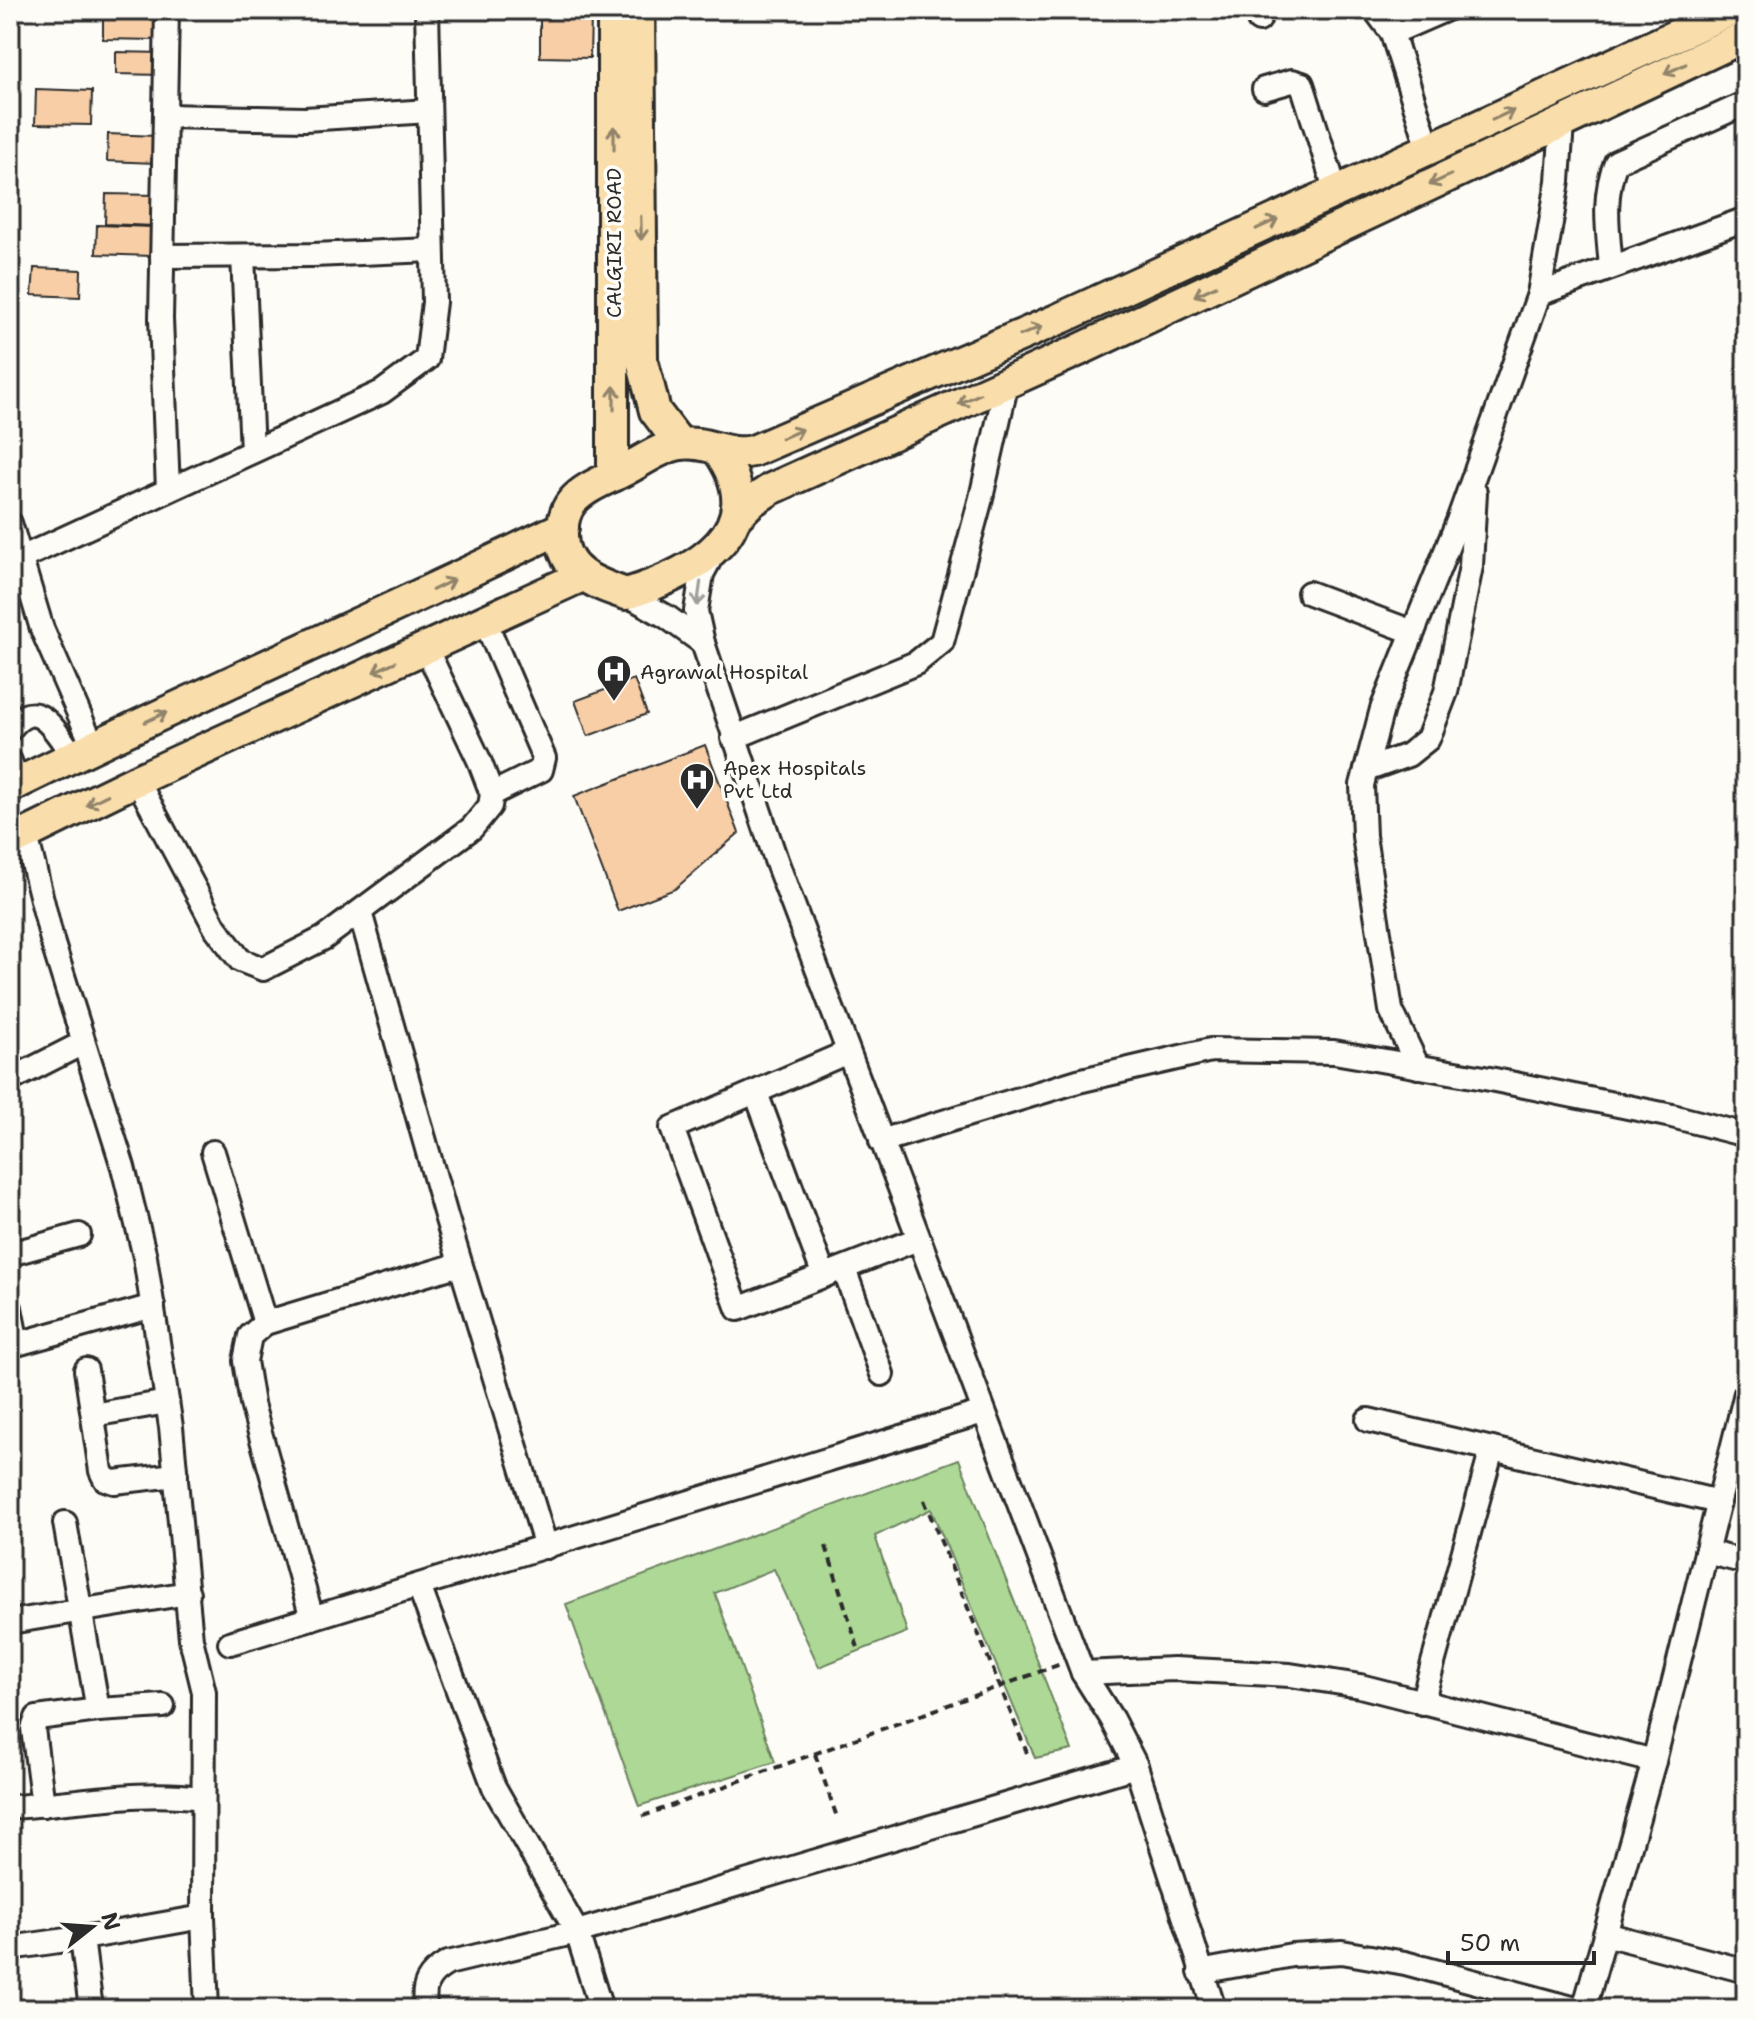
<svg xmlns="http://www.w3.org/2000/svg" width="1756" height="2019" font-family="'Shantell Sans',sans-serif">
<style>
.green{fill:#add895;stroke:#6c8260;stroke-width:2}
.building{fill:#f7cea6;stroke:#2b2b2b;stroke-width:2}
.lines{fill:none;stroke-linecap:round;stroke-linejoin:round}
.minor-casing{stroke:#2b2b2b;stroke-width:28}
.major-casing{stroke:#2b2b2b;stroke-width:36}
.path{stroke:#2b2b2b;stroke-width:4;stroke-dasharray:8 6;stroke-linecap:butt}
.minor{stroke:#fdfcf7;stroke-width:22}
.major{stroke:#f9deab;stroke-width:30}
.oneway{stroke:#92846b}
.oneway2{stroke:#9e9e9b}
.labels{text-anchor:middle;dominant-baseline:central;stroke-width:7;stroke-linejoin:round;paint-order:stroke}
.street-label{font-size:20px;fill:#2b2b2b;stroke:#fdfcf7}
.poi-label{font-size:20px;fill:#2b2b2b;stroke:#fdfcf7;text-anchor:start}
</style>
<rect width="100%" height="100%" fill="#fdfcf7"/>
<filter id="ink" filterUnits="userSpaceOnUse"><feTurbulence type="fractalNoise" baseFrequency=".0125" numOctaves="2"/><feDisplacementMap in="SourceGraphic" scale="16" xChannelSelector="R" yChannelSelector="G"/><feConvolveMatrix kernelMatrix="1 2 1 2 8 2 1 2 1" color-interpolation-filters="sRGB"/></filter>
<g filter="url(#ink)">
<!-- green -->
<polygon class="green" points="959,1459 1072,1750 1035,1758 931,1509 875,1536 907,1632 819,1667 774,1569 715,1593 775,1762 639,1806 566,1604"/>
<!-- building -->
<g class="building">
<polygon points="103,10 157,10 157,40 103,39"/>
<polygon points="540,14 591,15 590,58 540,57"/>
<polygon points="116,52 163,53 162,75 116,74"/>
<polygon points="36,89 92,91 91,125 35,124"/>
<polygon points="108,134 156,136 155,163 107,161"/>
<polygon points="106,194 155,195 155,226 105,224"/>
<polygon points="97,225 152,227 151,256 96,254"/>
<polygon points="34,268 81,270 80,297 32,295"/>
<polygon points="634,679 647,714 588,736 575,701"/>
<polygon points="705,745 739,833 675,889 618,911 574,796"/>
</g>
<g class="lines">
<defs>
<g id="minor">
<polyline points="167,10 161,319 168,490"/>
<polyline points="1258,10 1259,20"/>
<polyline points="1375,10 1392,33 1429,149"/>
<polyline points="1392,33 1445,10"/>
<polyline points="1264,89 1292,81 1302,84 1336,192"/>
<polyline points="165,116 305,119 429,111"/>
<polyline points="162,256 313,255 432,250"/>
<polyline points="243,256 252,451"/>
<path d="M1611,267C1608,231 1602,197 1616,162L1746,103"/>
<polyline points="1539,294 1746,219"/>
<polyline points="10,523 42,629 93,746"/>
<polyline points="715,550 702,574 696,611 703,643 776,860 1083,1673 1112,1719 1136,1766 1214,2009"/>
<polyline points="19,559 382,392 427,359 434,302 427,10"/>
<polyline points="1309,593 1413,632"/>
<polyline points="626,594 667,617 703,643"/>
<polyline points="485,621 544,758 541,770 492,794"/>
<path d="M10,729C38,693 56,733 73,756"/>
<polyline points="733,738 916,663 942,642 981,498 1007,382"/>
<polyline points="10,761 17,784"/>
<polyline points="1366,770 1408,755 1428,739 1446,692 1471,566 1475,492"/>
<polyline points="137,780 215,927 240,960 263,969 324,938 472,828 490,806 492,794 479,760 426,648"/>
<polyline points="360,912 446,1216 546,1547"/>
<polyline points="848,1052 672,1128 738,1309 918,1239"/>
<polyline points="1418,1067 1391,1010 1364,836 1362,785 1382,709 1458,521 1539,294 1558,181 1562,123"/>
<polyline points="10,1080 83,1043"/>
<polyline points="756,1093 824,1276"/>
<polyline points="881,1141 1078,1081 1211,1050 1334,1052 1490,1079 1672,1116 1746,1135"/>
<polyline points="213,1152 265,1323"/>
<polyline points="10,1254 79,1235"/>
<polyline points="844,1269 882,1374"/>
<polyline points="10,1308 17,1344 153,1306"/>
<polyline points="86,1370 101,1471 105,1479 114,1482 176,1475"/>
<polyline points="93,1415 167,1402"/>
<polyline points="1368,1420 1719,1502"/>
<polyline points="65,1523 98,1710"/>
<polyline points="1706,1552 1746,1562"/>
<polyline points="419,1586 494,1787 577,1932 601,2009"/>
<polyline points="312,1618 252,1404 245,1361 250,1336 265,1323 460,1264"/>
<polyline points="10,1622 188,1593"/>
<polyline points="230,1643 983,1412"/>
<polyline points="1083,1673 1174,1669 1290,1675 1360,1686 1654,1761"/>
<polyline points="1422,1703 1492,1449"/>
<polyline points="43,1805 33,1729 37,1718 98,1710 163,1706"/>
<path d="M10,1807C74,1804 138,1789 202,1798"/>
<polyline points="203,1917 207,2009"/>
<polyline points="1605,1934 1746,1971"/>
<polyline points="82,1938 91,2009"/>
<polyline points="10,1948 101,1935 203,1917 204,1692 191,1639 171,1427 145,1257 123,1167 53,944 26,835"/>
<polyline points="1200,1972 1292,1955 1342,1952 1405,1963 1576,2009"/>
<path d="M426,2009C421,1986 428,1974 448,1963L577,1932L1136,1766"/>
<polyline points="1584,2009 1654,1761 1746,1393"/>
</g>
<g id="major">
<polyline points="639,10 642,360 655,411 680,444"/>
<path d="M718,450C775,530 694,573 626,594C594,583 560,571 562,531C563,521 565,510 572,502C584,487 608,479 625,470C642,461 661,447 681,444C707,440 726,457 753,451L1061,318L1731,10"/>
<polyline points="613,476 613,10"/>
<polyline points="736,517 751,502 771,489 1079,350 1746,36"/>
<path d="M10,787C192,697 379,616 563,527"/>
<polyline points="10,842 137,780 582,576"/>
</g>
</defs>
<!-- minor casing -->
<use href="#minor" class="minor-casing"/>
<!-- major casing -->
<use href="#major" class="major-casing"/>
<!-- path -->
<g class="path">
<polyline points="924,1500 1027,1753"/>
<polyline points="826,1546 859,1651"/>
<polyline points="815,1754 838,1820"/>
<polyline points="643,1816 1061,1664"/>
</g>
<!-- minor -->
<use href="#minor" class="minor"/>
<!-- major -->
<use href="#major" class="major"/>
</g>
<!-- one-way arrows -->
<defs><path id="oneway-shaft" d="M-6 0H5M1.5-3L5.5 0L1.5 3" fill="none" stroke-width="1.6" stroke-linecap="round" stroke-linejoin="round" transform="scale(2)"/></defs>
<g class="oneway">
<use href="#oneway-shaft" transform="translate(1675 69) rotate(155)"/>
<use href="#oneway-shaft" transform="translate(1503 115) rotate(-25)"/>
<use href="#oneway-shaft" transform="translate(614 138) rotate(-90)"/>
<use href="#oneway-shaft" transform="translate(1440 180) rotate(155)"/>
<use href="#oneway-shaft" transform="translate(1267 224) rotate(-25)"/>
<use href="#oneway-shaft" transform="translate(641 228) rotate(89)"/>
<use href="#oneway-shaft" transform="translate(1205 291) rotate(155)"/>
<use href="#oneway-shaft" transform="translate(1031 331) rotate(-23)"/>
<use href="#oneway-shaft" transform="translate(614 398) rotate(-90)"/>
<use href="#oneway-shaft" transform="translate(969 399) rotate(155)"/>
<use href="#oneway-shaft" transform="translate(792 434) rotate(-23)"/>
<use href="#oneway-shaft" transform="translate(443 585) rotate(-26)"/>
<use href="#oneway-shaft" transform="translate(384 667) rotate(155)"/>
<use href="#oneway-shaft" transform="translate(156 717) rotate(-25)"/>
<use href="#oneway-shaft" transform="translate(97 800) rotate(154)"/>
</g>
<use class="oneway2" href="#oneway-shaft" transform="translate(699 594) rotate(98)"/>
</g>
<!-- icons -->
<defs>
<symbol id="hospital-pin" viewBox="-11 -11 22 30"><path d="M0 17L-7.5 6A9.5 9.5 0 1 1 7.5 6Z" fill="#2b2b2b" stroke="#fdfcf7"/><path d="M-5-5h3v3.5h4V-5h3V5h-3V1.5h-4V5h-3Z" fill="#fff"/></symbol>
</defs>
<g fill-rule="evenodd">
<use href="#hospital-pin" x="594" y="652" width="40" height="54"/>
<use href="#hospital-pin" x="677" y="760" width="40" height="54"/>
</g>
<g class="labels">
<!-- street labels -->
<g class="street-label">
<text transform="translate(614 243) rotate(-90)">CALGIRI ROAD</text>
</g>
<!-- poi labels -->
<g class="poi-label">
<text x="640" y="672">Agrawal Hospital</text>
<text x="723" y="768">Apex Hospitals<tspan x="723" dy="23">Pvt Ltd</tspan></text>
</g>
</g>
<!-- margin -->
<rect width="1756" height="2019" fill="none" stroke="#fdfcf7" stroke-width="40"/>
<rect x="20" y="20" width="1716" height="1979" fill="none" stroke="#2b2b2b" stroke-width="3" filter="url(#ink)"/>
<!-- north arrow -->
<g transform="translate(92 1927) rotate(73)" stroke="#fdfcf7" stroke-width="6" paint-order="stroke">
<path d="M0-6L14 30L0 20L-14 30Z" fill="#2b2b2b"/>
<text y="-12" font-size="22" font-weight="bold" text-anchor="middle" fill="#2b2b2b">N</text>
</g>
<!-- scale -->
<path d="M1448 1951v12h146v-12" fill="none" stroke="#2b2b2b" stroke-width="4"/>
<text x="1460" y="1951" font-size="24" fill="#2b2b2b" stroke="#fdfcf7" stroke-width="6" paint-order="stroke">50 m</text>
</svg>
